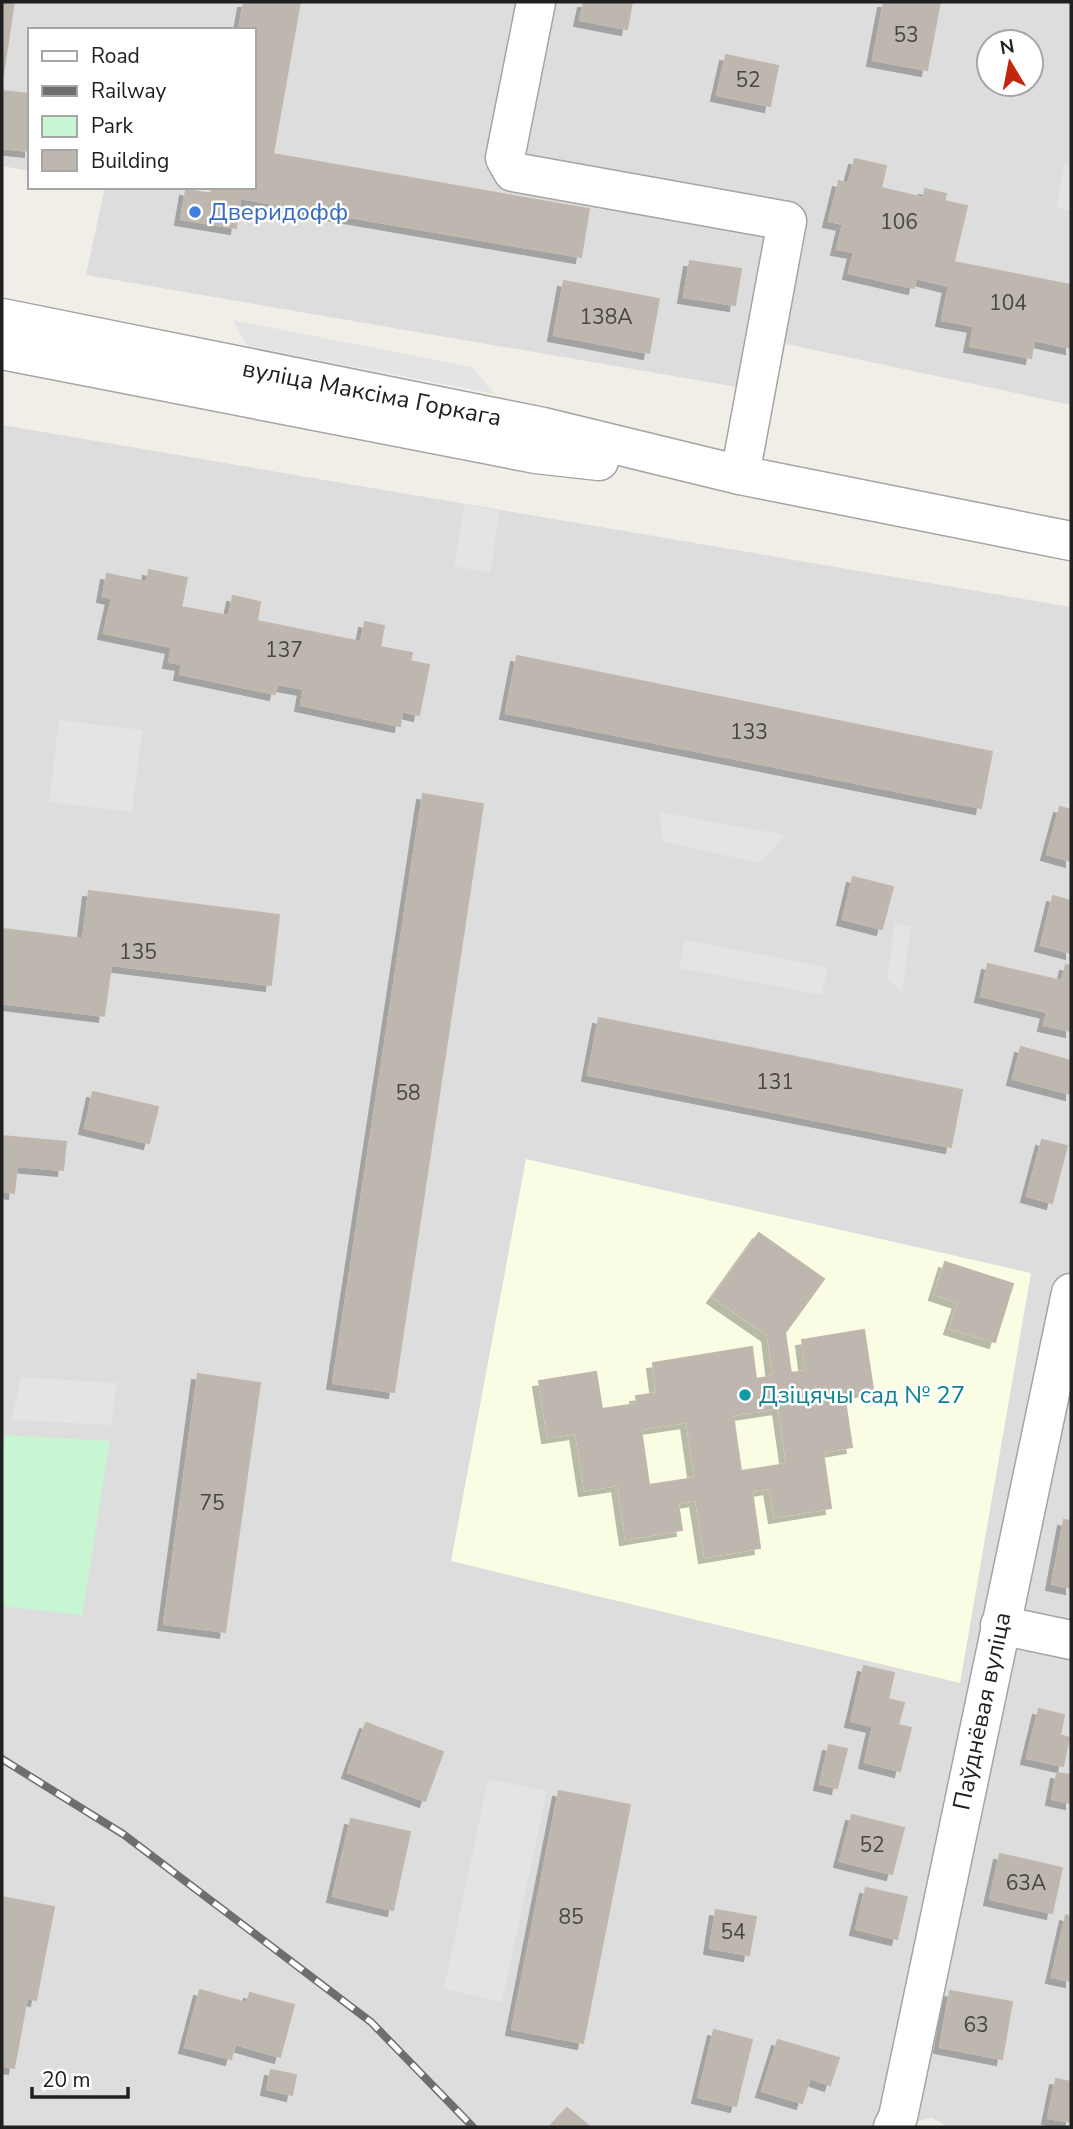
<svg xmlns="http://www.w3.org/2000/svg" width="1073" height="2129" font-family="'Nunito Sans',sans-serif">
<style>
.residential{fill:#dedddd;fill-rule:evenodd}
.education{fill:#fafde4}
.park{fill:#c8f6d2}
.parking{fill:#e4e4e4}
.building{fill:#bdb7b0;stroke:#c1b7ab;stroke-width:2;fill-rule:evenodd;filter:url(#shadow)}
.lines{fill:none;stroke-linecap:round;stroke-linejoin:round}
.minor-casing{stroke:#a4a4a4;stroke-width:41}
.minor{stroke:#fff;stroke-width:38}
.rail-casing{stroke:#6e6e6e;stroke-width:8}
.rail{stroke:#fff;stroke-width:5;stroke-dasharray:16;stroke-linecap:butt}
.shop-dot{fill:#3f7fe0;stroke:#fff;stroke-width:2.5}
.culture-dot{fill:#0f9aa8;stroke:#fff;stroke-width:2.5}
.labels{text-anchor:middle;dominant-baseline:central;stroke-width:5;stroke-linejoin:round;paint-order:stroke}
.number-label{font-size:21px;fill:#474644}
.shop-label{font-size:24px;fill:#366cbe;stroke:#fff;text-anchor:start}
.street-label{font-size:24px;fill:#202020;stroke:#fff}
.culture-label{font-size:24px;fill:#0d838f;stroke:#fff;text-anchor:start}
</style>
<defs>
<filter id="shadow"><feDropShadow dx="-6" dy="6" stdDeviation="0" flood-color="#0004"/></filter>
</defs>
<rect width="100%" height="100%" fill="#f0eee7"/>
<!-- residential -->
<g class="residential">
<path d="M2,2H1071V405L745,335L737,387L86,275L105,187H254V30H30V171L2,166ZM989,42H1031V84H989Z"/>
<polygon points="2,425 1071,607 1071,2127 949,2127 932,2118 888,2127 2,2127"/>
</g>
<!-- education -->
<polygon class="education" points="526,1159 1031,1273 960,1683 451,1561"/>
<!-- park -->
<polygon class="park" points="5,1435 110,1441 82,1615 2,1606 2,1456"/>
<!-- parking -->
<g class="parking">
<polygon points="1064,165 1071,166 1071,211 1056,207"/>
<polygon points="233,320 472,367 495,394 247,346"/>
<polygon points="464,505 500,511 490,573 454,566"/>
<polygon points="59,720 142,730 132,812 49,802"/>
<polygon points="659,812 785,835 760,863 663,842"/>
<polygon points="895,923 911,926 902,992 887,979"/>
<polygon points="685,940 827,967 822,995 679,968"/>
<polygon points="21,1377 117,1383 111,1425 12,1420"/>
<polygon points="488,1779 547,1791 502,2002 444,1989"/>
</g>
<!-- building -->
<g class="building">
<polygon points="2,2 14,2 2,81"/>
<polygon points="244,2 300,2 273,154 589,209 581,257 211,193 212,187 254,187 254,30 239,30"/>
<polygon points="584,2 632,2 627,29 580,20"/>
<polygon points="884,2 940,2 927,70 873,60"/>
<polygon points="726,55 778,66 770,106 717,95"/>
<polygon points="2,91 30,94 30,151 2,148"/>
<polygon points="855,159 886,166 881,188 924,198 925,189 946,194 944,201 967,206 948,286 916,278 914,288 849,273 854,252 837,249 843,224 829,221 839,181 848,184"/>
<polygon points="186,190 240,198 236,228 181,219"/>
<polygon points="690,261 741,269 735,305 684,297"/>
<polygon points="954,262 1071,285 1071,348 1034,340 1031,358 970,346 974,326 942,320"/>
<polygon points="564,281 659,299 649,353 554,335"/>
<polygon points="149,570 187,578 181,607 229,616 233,596 260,602 257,621 361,642 365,622 384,626 380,647 412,653 410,661 429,665 419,715 402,711 400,726 301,705 304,689 277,684 275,694 180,674 182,664 169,662 172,647 104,633 112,598 103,596 107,574 147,582"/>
<polygon points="517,656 992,752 981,808 506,713"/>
<polygon points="423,794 483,804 394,1392 333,1383"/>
<polygon points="1060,807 1071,810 1071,861 1047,854"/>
<polygon points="853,877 893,887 882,929 843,919"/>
<polygon points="89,891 279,915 271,985 111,965 104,1016 2,1003 2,929 83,939"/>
<polygon points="1053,896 1071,901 1071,953 1041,945"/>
<polygon points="988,964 1062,981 1066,965 1071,966 1071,1031 1044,1025 1047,1012 981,996"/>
<polygon points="599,1018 962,1090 951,1147 588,1075"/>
<polygon points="1021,1047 1071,1061 1071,1094 1013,1079"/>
<polygon points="93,1092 158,1107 149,1143 85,1128"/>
<polygon points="2,1136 66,1142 63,1170 17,1166 14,1193 2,1191"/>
<polygon points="1042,1140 1067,1146 1052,1203 1027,1196"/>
<path d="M759,1233L824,1279L785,1333L791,1373L806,1371L802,1340L864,1330L873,1389L844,1394L852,1447L823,1452L831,1508L775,1517L770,1488L752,1491L760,1548L705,1557L696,1500L678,1503L682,1530L626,1539L618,1485L585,1490L576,1433L548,1437L539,1381L596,1372L602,1409L637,1404L636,1396L657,1393L653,1363L752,1347L756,1379L773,1376L768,1335L713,1297ZM779,1408L787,1464L741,1471L733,1415ZM687,1422L695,1478L649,1485L641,1429Z"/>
<polygon points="945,1262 1013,1284 995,1342 950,1328 959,1302 935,1294"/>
<polygon points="198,1374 260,1383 225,1632 164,1624"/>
<polygon points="1064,1520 1071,1521 1071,1588 1052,1584"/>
<polygon points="864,1666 894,1673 888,1699 904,1703 898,1725 911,1728 900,1771 865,1762 873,1726 851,1721"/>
<polygon points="1039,1709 1064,1715 1060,1735 1069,1738 1063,1766 1027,1758"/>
<polygon points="366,1723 443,1752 425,1801 348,1772"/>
<polygon points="829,1745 847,1749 837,1788 820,1784"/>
<polygon points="1057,1773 1071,1775 1071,1803 1052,1799"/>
<polygon points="559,1791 630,1805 583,2043 512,2029"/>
<polygon points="852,1815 904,1828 892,1874 840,1861"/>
<polygon points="351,1819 410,1832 393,1910 333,1896"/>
<polygon points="1000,1854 1062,1868 1052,1913 990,1899"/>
<polygon points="866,1888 907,1897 897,1939 856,1929"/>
<polygon points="2,1897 54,1907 36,2000 27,1998 14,2068 2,2066"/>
<polygon points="716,1910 756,1917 749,1955 710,1948"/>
<polygon points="1066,1915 1071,1917 1071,1981 1052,1977"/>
<polygon points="200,1990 247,2003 250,1993 294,2005 280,2057 235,2044 231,2059 185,2047"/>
<polygon points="950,1991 1012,2002 1002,2059 940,2047"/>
<polygon points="714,2030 752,2040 736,2106 698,2097"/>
<polygon points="778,2040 839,2058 830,2085 810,2078 802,2103 762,2091"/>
<polygon points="271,2070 296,2075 292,2095 267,2089"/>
<polygon points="1056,2079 1071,2082 1071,2122 1048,2118"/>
<polygon points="567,2108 590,2127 550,2127"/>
</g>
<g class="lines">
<defs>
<g id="minor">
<polyline points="536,2 505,158 513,172 787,221 740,475"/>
<polyline points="2,318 543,427 740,475 1071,541"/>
<polyline points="2,350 536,454 599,461"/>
<polyline points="1000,1625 1071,1640"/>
<polyline points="893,2127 898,2117 1071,1293"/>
</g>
</defs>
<!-- minor casing -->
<use href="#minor" class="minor-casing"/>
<!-- minor -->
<use href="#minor" class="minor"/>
<defs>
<polyline id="rail" points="2,1759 123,1834 371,2022 473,2127"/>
</defs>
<!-- rail casing -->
<use href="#rail" class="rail-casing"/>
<!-- rail -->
<use href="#rail" class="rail"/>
</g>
<!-- markers -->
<circle class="shop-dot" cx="195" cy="212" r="7"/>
<circle class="culture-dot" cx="745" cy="1395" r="7"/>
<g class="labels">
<!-- number labels -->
<g class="number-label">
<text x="906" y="35">53</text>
<text x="748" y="80">52</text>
<text x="899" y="222">106</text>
<text x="1008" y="303">104</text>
<text x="606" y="317">138А</text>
<text x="284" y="650">137</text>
<text x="749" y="732">133</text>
<text x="138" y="952">135</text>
<text x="775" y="1082">131</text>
<text x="408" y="1093">58</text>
<text x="212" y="1503">75</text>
<text x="872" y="1845">52</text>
<text x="1026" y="1883">63А</text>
<text x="571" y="1917">85</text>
<text x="733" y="1932">54</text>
<text x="976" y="2025">63</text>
</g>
<!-- shop labels -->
<g class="shop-label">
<text x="209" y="212">Дверидофф</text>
</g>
<!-- street labels -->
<g class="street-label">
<text transform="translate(372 393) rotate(11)">вуліца Максіма Горкага</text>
<text transform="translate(982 1711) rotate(-78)">Паўднёвая вуліца</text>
</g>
<!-- culture labels -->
<g class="culture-label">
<text x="759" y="1395">Дзіцячы сад № 27</text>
</g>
</g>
<!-- border -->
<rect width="1073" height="2129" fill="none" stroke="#202020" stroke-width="7"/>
<!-- legend -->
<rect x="28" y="28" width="228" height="161" fill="#ffffff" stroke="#a6a6a6" stroke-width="2"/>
<rect x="42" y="51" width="35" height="10" fill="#ffffff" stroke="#a6a6a6" stroke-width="2"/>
<text x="91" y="63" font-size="21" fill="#202020">Road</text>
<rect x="42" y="86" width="35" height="10" fill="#6e6e6e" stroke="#a6a6a6" stroke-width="2"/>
<text x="91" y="98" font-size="21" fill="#202020">Railway</text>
<rect x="42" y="116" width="35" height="21" fill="#c8f6d2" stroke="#a6a6a6" stroke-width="2"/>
<text x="91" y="133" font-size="21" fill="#202020">Park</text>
<rect x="42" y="150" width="35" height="21" fill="#bdb7b0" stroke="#a6a6a6" stroke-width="2"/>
<text x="91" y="168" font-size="21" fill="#202020">Building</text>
<!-- north arrow -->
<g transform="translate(1010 63) rotate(350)"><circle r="33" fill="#ffffff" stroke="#a6a6a6" stroke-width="2"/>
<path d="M0-5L12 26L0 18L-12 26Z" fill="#c3260e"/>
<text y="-10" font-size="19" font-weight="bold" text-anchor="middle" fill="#202020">N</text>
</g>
<!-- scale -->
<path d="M32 2087v10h96v-10" fill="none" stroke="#202020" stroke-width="3.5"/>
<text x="42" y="2087" font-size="21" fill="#202020" stroke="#ffffff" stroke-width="5" paint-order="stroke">20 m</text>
</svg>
